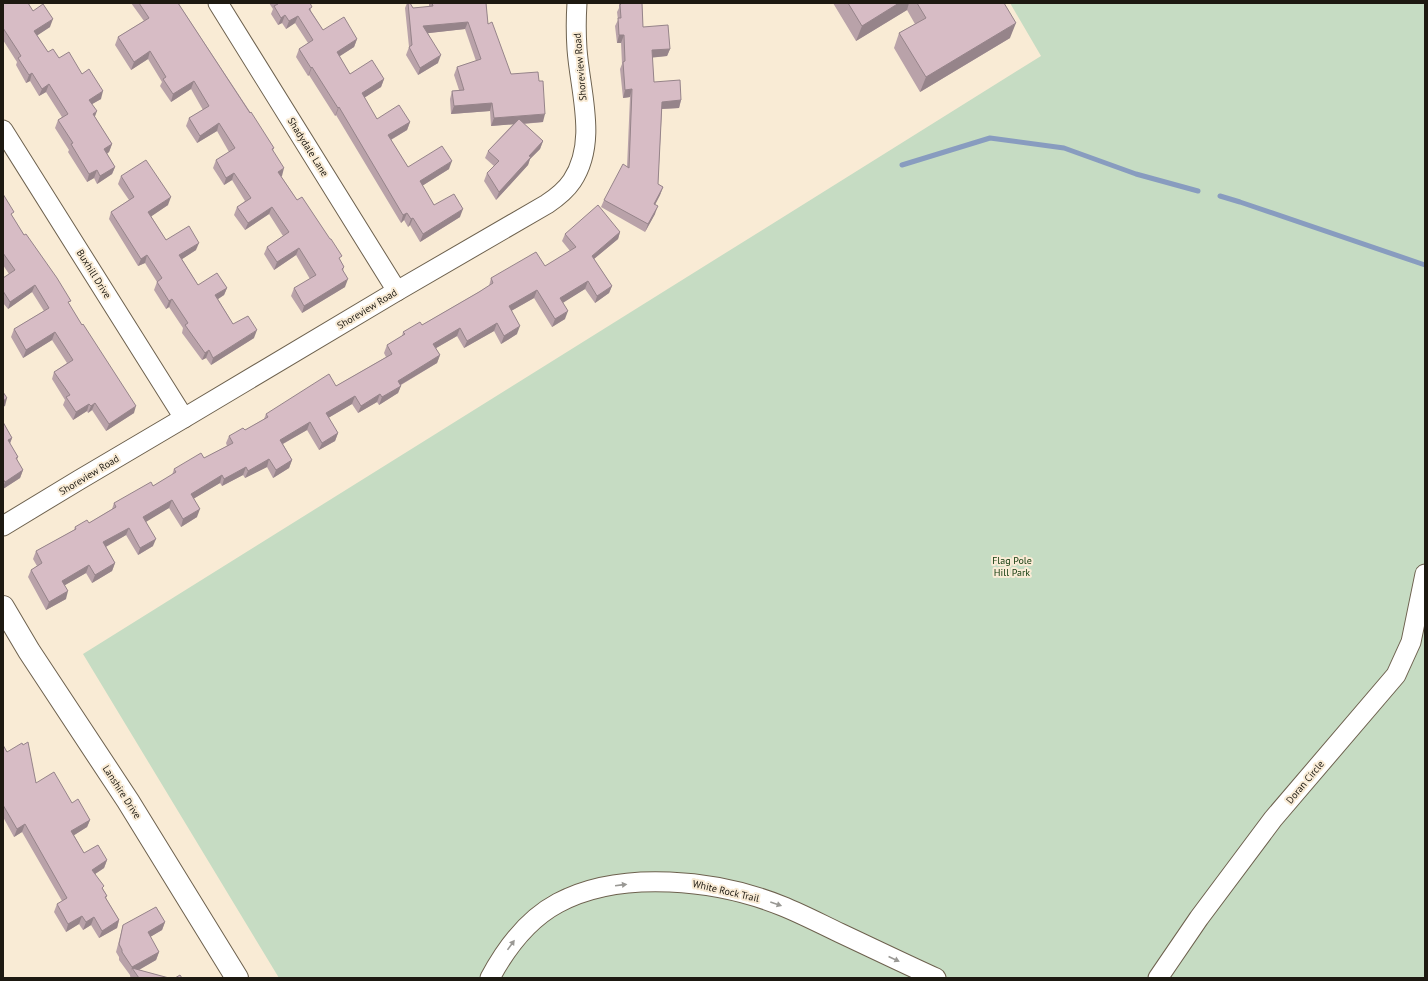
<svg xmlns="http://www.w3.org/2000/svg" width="1428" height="981" font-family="'PT Sans',sans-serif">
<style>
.green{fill:#c6dcc3}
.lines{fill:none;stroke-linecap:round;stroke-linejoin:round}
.stream{stroke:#889cbf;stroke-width:5}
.minor-casing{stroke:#6d614e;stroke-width:21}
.tertiary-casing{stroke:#6d614e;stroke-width:24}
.minor{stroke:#fff;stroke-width:19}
.tertiary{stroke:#fff;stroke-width:22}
.wall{fill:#b9a2a9}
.shaded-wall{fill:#96848a}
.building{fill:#d7bcc5;stroke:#96848a}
.oneway{fill:#999894}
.labels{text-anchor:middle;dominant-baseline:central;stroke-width:4;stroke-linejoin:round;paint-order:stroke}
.street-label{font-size:10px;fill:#1d1911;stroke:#f9ebd5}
.park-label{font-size:10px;fill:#0d3709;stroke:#f9ebd5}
</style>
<rect width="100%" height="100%" fill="#f9ebd5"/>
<!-- green -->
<polygon class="green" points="1010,3 1425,3 1425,978 279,978 83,654 1041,56"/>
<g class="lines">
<!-- stream -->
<g class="stream">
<polyline points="902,165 990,138 1064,148 1136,174 1198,191"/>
<polyline points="1220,196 1240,202 1425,265"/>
</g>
<defs>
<g id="minor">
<polyline points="218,3 397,291"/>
<polyline points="3,130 184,418"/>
<path d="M3,526L79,480L184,418L397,291L547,204C556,198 566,190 572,181C598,142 580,92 577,49C576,34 576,18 577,3"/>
<path d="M490,978C506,948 528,919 558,903C621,869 718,880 782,906C802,914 821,924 840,933C872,948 903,963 936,978"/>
<polyline points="1158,978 1199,918 1273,819 1396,675 1411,642 1425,574"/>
</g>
<polyline id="tertiary" points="3,607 29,651 128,801 237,978"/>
</defs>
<!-- minor casing -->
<use href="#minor" class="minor-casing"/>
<!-- tertiary casing -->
<use href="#tertiary" class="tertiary-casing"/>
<!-- minor -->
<use href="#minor" class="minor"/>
<!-- tertiary -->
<use href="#tertiary" class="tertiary"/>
</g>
<!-- wall -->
<g class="wall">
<polygon points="3,3 33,11 50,27 37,35 48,52 59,58 82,74 101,99 92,104 95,117 112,144 109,152 107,154 115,167 112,174 97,184 94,178 87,182 68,152 69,150 55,128 58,120 62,117 46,92 39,96 30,81 26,83 16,65 17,62 15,59 3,40"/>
<polygon points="131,3 178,3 274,148 273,150 282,176 281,176 297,200 340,260 344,267 343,271 345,287 302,313 291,296 294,288 310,279 296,255 274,270 264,254 267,247 283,236 269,214 245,230 234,215 237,207 245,201 232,180 224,185 213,168 216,160 229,152 217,131 197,143 186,126 189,118 203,110 191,89 171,102 160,86 162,82 148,59 131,70 115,45 118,37 144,21"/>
<polygon points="269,3 310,3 311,11 323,30 357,39 354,47 339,56 350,74 384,79 381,87 364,98 377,119 410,122 407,130 391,140 408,167 449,169 422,186 434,205 460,217 420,242 410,225 408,227 404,220 401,223 336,115 335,116 309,75 308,76 296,57 299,49 308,43 295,23 286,29 282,23 278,25 271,14 273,9"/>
<polygon points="407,3 410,3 413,8 429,7 429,3 486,3 488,24 511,74 543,122 524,124 543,141 540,149 530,159 528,165 496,200 484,181 487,173 494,166 485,158 488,151 513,124 491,126 490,111 451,114 450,99 452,91 459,90 454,75 457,67 476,61 465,29 428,33 438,63 418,75 406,55 409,47 405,8"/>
<polygon points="619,3 642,3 643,27 670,49 667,56 652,57 654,82 681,100 679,108 662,109 658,184 663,187 660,195 655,205 655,214 645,232 601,207 604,200 627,167 630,97 623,98 620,69 622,64 621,43 617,43 615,26 618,20 617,12 619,8"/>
<polygon points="833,3 1004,3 1010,38 920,92 894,48 899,33 915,24 907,10 856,41"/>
<polygon points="121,176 168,205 151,216 166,240 196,250 182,259 198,285 227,288 224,295 218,299 233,324 254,338 211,365 206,358 202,360 182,333 183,328 169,307 166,309 154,290 157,282 145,263 138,266 109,219 111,212 129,200 118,184"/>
<polygon points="3,194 12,216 24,235 69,304 134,413 106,431 92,410 88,413 87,411 73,420 63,405 65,400 52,379 54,372 67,363 52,340 23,358 11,337 14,329 44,311 32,292 8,309 3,303 3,278 9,274 3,265"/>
<polygon points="620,232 618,239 594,259 612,286 609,293 595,303 585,289 563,302 565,319 552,327 534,298 511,311 517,334 501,344 494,331 464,348 457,336 436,348 440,355 437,363 401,385 398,393 379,405 377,402 358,413 352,404 328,418 338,433 335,441 319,450 307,430 283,444 292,460 289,468 273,478 267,467 245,478 243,475 222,486 220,483 193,499 197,517 181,527 169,508 146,521 153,546 138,555 126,535 106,547 115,563 112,571 92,583 86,573 65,585 66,599 46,610 28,577 31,570 37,566 33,559 36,551 74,530 75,527 89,523 112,509 114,503 153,486 172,475 174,469 204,458 227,446 226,443 229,436 245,430 264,419 266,414 336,386 386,357 384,353 387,345 402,336 403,332 422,325 489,286 491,278 545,266 570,251 562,241 565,234"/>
<polygon points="3,422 12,438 10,444 18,457 17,460 23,470 20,478 3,489"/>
<polygon points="3,745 7,752 36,783 72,803 90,820 87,827 74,835 84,853 107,860 104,868 95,874 107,896 106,898 119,920 117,928 99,938 91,925 83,930 79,924 66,932 54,912 57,904 62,901 22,832 14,837 3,817"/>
<polygon points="165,922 162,930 150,937 159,952 156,960 139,970 169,978 131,978 130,976 130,975 119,960 119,957 116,952 121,933 123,925"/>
</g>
<!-- shaded-wall -->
<g class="shaded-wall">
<polygon points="899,3 909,3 907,10 856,41 862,26"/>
<polygon points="285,15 282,23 278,25 281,18"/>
<polygon points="298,16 295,23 286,29 289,21"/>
<polygon points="53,19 50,27 32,39 34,31"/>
<polygon points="468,22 465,29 421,34 423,26"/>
<polygon points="1016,23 1010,38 920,92 926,77"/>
<polygon points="619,35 624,35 621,43 617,43"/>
<polygon points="357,39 354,47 334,60 337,52"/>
<polygon points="670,49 667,56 649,58 652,50"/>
<polygon points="150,51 148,59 131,70 134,62"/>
<polygon points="441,55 438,63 418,75 420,68"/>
<polygon points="312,67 309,75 308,76 311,68"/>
<polygon points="32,73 30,81 26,83 29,75"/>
<polygon points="384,79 381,87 359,101 362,93"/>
<polygon points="194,81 191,89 171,102 173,94"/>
<polygon points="49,84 46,92 39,96 42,89"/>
<polygon points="632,89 630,97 623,98 625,90"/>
<polygon points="103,91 101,99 87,107 89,100"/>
<polygon points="681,100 679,108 660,109 662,102"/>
<polygon points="492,103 490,111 451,114 454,106"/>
<polygon points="339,107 336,115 335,116 338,108"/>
<polygon points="97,111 94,119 93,114"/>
<polygon points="545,114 543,122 491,126 494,118"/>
<polygon points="410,122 407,130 385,143 388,135"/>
<polygon points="219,123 217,131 197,143 200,136"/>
<polygon points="543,141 540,149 530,159 528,165 496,200 499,192 529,156"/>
<polygon points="112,144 109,152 101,157 104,149"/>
<polygon points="452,161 449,169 417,189 420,181"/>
<polygon points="115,167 112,174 97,184 100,176"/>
<polygon points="284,168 282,176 276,180 278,172"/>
<polygon points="97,170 94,178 87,182 89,174"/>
<polygon points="234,173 232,180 224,185 226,178"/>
<polygon points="663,187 660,195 651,212 654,204"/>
<polygon points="171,197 168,205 146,220 148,212"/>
<polygon points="658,206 655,214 645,232 648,224"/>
<polygon points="272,207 269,214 245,230 248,223"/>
<polygon points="463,209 460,217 420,242 423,234"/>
<polygon points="407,213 404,220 401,223 403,215"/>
<polygon points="413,218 410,225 408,227 411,219"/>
<polygon points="620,232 618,239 589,263 592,256"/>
<polygon points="199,243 196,250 176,263 179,255"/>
<polygon points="299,248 296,255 274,270 277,262"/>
<polygon points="147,255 145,263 138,266 141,259"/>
<polygon points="348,279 345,287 302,313 304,306"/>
<polygon points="588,281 585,289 558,306 560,298"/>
<polygon points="35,285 32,292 8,309 10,302"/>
<polygon points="612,286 609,293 595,303 597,296"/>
<polygon points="227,288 224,295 212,303 215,295"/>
<polygon points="537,290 534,298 506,314 509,306"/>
<polygon points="172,299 169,307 166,309 169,301"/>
<polygon points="568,311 565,319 552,327 555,319"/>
<polygon points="497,323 494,331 464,348 467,341"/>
<polygon points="520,326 517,334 501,344 504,336"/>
<polygon points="460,328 457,336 431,351 433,344"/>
<polygon points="257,330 254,338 211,365 213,358"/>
<polygon points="55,332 52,340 23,358 26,350"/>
<polygon points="209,350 206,358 202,360 205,353"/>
<polygon points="440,355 437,363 395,388 398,381"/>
<polygon points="401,386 398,393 379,405 382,397"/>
<polygon points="380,394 377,402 358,413 361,406"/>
<polygon points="355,396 352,404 323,421 326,413"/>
<polygon points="7,398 5,406 3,407 3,401"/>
<polygon points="95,403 92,410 88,413 91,406"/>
<polygon points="89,404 87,411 73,420 76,412"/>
<polygon points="136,406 134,413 106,431 109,424"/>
<polygon points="310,422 307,430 277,447 280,440"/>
<polygon points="338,433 335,441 319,450 322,443"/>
<polygon points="12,438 9,445 8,440"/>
<polygon points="269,459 267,467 245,478 248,471"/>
<polygon points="292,460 289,468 273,478 276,470"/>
<polygon points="246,467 243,475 222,486 224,479"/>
<polygon points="23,470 20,478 3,489 3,487 5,482"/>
<polygon points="222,475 220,483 188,502 191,494"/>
<polygon points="172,500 169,508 141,525 143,517"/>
<polygon points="200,509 197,517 181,527 183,519"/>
<polygon points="129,528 126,535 100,550 103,542"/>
<polygon points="156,539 153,546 138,555 140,548"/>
<polygon points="115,563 112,571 92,583 95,575"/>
<polygon points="89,565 86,573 60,588 62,581"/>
<polygon points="68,591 66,599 46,610 49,602"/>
<polygon points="90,820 87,827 68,839 71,831"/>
<polygon points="25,824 22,832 14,837 17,829"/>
<polygon points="107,860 104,868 89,878 92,870"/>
<polygon points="82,916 79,924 66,932 68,924"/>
<polygon points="94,917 91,925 83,930 86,922"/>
<polygon points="119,920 117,928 99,938 102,931"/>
<polygon points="165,922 162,930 145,940 148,932"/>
<polygon points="159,952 156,960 135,972 132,968 130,975 132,967"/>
</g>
<!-- building -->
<g class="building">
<polygon points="3,3 28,3 33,11 43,4 53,19 34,31 48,52 53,49 59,58 69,52 82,74 89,69 103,91 89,100 97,111 93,114 112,144 104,149 115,167 100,176 97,170 89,174 71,144 73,143 58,120 68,114 49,84 42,89 32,73 29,75 18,58 21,56 18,51 3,28"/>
<polygon points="139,3 178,3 250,113 251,112 274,148 272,149 284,168 278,172 297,200 302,197 330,239 331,239 342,256 339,258 344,267 342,269 348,279 304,306 294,288 316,275 299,248 277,262 267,247 289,232 272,207 248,223 237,207 251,198 234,173 226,178 216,160 235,148 219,123 200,136 189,118 209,106 194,81 173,94 163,79 166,77 150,51 134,62 118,37 149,18"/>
<polygon points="277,3 310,3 312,7 309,9 323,30 344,17 357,39 337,52 350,74 372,60 384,79 362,93 377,119 399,105 410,122 388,135 408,167 442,146 452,161 420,181 434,205 454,194 463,209 423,234 413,218 411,219 407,213 403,215 339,107 338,108 312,67 311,68 299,49 313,40 298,16 289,21 285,15 281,18 274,6 278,4"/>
<polygon points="408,3 410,3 413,8 433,6 432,3 486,3 488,24 492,22 511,74 538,72 539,81 543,81 545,114 494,118 492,103 454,106 452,91 464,90 457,67 481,59 468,22 423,26 441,55 420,68 409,47 412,45"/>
<polygon points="621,3 642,3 643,27 668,25 670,49 652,50 654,82 680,80 681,100 662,102 658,184 663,187 654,204 658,206 648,224 604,200 623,164 629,168 632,89 625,90 623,62 625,61 624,35 619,35 618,18 621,18 620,5 621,4"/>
<polygon points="848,3 899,3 862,26"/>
<polygon points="917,3 1004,3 1016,23 926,77 899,33 926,18"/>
<polygon points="519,119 543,141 529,156 531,157 499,192 487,173 499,161 488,151"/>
<polygon points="146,160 171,197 148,212 166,240 189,226 199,243 179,255 198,285 217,273 227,288 215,295 233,324 248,316 257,330 213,358 209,350 205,353 185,325 188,323 172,299 169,301 157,282 162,278 147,255 141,259 111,212 134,197 121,176"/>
<polygon points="3,194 14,212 11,214 24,235 26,234 57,278 71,301 68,302 82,325 83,324 136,406 109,424 95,403 91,406 89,404 76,412 66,397 70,395 54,372 73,360 55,332 26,350 14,329 49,308 35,285 10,302 3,291 3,278 15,270 3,253"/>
<polygon points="598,205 620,232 592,256 612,286 597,296 588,281 560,298 568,311 555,319 537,290 509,306 520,326 504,336 497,323 467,341 460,328 433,344 440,355 398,381 401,386 382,397 380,394 361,406 355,396 326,413 338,433 322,443 310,422 280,440 292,460 276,470 269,459 248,471 246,467 224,479 222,475 191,494 200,509 183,519 172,500 143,517 156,539 140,548 129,528 103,542 115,563 95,575 89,565 62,581 68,591 49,602 31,570 42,563 36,551 76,529 75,527 87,520 89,523 116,507 114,503 151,482 153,486 176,472 174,469 201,453 204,458 233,443 229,436 243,428 245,430 268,417 266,414 329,374 336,386 392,354 387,345 405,334 403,332 420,322 422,325 479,292 493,283 491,278 536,252 545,266 576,247 565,234"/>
<polygon points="3,392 7,398 3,401"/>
<polygon points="3,422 12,438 8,440 18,457 16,458 23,470 5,482 3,479"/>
<polygon points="28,742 36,783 54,772 72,803 78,799 90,820 71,831 84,853 98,845 107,860 92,870 104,886 102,888 107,896 105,897 119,920 102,931 94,917 86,922 82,916 68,924 57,904 67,898 25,824 17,829 3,805 3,745 7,752 22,743 23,745"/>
<polygon points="156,907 165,922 148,932 159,952 132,967 122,952 122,950 119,944 123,925"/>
<polygon points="132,968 169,978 139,978"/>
<polygon points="180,975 182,978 175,978"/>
</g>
<!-- one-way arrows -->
<defs><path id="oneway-solid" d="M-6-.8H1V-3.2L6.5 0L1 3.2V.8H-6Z"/></defs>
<g class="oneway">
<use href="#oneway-solid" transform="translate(621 885) rotate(-7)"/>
<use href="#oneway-solid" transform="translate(776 904) rotate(19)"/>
<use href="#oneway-solid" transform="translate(511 945) rotate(-54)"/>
<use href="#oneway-solid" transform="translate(894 959) rotate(25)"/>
</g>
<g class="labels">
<!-- street labels -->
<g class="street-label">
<text transform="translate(580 67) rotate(-95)">Shoreview Road</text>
<text transform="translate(308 147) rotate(58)">Shadydale Lane</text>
<text transform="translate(94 274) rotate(58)">Buxhill Drive</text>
<text transform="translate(367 309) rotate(-31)">Shoreview Road</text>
<text transform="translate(89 475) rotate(-31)">Shoreview Road</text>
<text transform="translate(1305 782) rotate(-50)">Doran Circle</text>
<text transform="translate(122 792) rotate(57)">Lanshire Drive</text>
<text transform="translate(726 891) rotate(13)">White Rock Trail</text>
</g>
<!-- park labels -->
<g class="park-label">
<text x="1012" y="560">Flag Pole<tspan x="1012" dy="12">Hill Park</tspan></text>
</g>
</g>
<!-- border -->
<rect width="1428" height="981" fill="none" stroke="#1d1911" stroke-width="8"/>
</svg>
